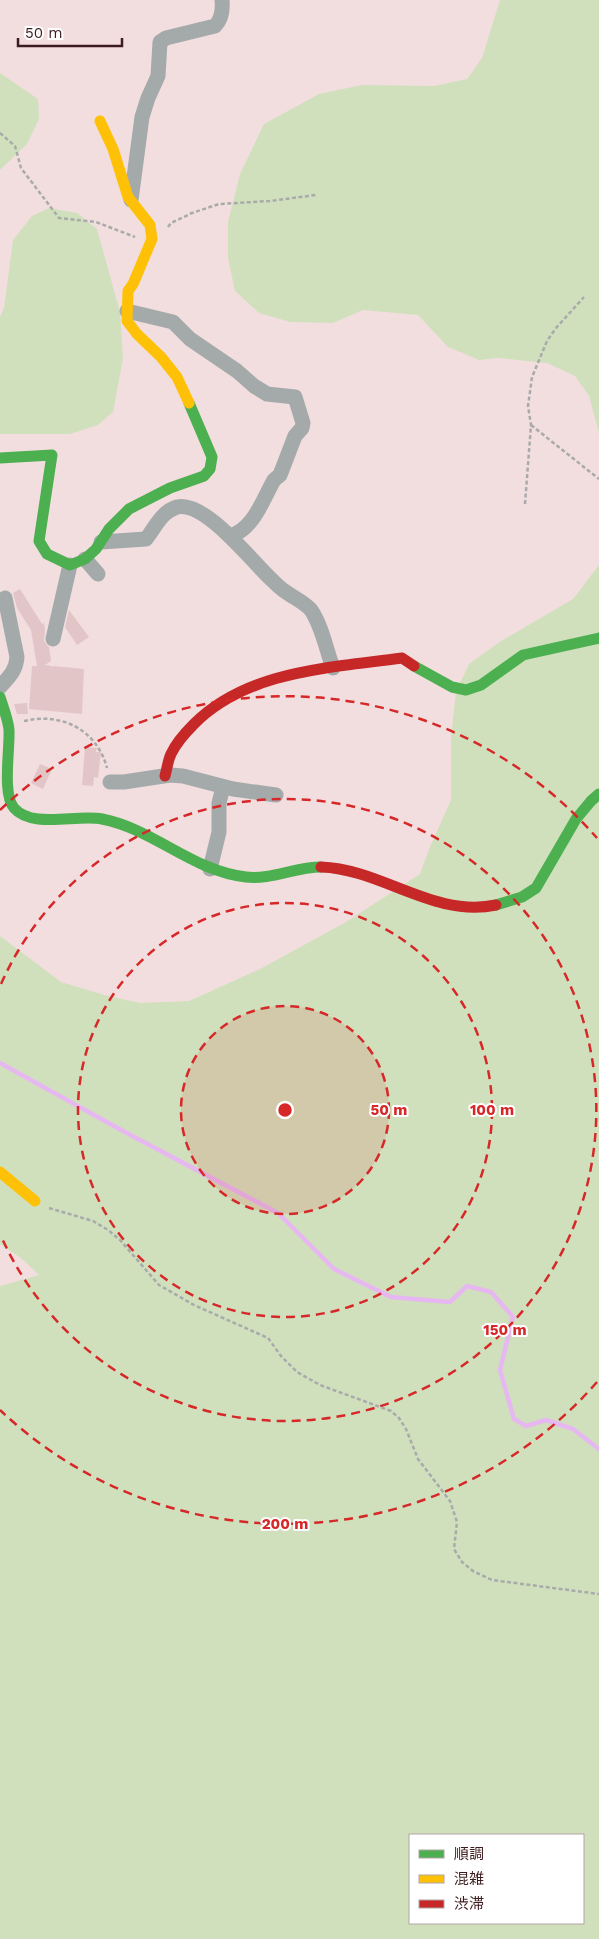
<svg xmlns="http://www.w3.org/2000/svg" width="599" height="1939" font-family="'Work Sans','Noto Sans JP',sans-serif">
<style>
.green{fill:#d1e0bc;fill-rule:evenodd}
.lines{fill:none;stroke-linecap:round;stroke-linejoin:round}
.stream{stroke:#e6b7f1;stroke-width:4.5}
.building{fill:#e2c5c7}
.path{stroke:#a9aaab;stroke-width:2.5;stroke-dasharray:4 2.5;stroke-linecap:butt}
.street{stroke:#a4aaaa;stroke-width:15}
.fast{stroke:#4caf50;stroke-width:11}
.slow{stroke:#ffc107;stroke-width:11}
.jam{stroke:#c62828;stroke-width:11}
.ring{fill:none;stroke:#d62828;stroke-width:2.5;stroke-dasharray:9 6}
.centre{fill:#d62828;stroke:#fff;stroke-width:2.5}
.ring-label{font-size:15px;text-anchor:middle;font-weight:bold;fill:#d62828;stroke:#fff;stroke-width:4;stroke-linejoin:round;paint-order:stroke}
</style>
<rect width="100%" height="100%" fill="#f3dedf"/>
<!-- green -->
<g class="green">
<polygon points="500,0 599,0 599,433 589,396 575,376 547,363 498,358 479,360 448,347 418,315 363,310 333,323 290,322 259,313 235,291 228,258 228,222 240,174 264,124 319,94 362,85 434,86 467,79 482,58"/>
<polygon points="0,73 38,99 39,119 27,144 0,170"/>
<polygon points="49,208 77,213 97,229 120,312 123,358 113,412 98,425 70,434 0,434 0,317 4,308 13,240 32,216"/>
<path d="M599,565V1939H0V1286L39,1275L21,1258L0,1244V936L61,982L108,996L140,1003L189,1001L260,969L346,922L420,874L429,849L451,800V737L456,692L469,664L501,641L573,599ZM410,1835H583V1923H410Z"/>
</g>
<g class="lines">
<!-- stream -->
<polyline class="stream" points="0,1063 123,1131 278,1213 334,1269 391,1297 450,1302 467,1286 491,1292 513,1317 500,1370 514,1419 526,1426 546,1420 573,1429 599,1449"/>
</g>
<!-- building -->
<g class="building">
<polygon points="20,589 42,624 44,623 45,630 44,641 49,647 51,661 45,665 52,666 53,669 53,666 84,669 82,714 29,709 32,666 37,666 31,630 17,608 13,593"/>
<polygon points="69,610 89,637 77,645 65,627"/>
<polygon points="27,703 28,714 17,714 14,704"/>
<polygon points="85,747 97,748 96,752 101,752 98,778 94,777 93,786 82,785"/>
<polygon points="40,764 52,769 43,789 31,783"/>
</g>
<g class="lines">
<!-- path -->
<g class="path">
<polyline points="0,133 15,146 21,168 59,218 96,222 135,237"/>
<polyline points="168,227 171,223 192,213 219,204 270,201 316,195"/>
<polyline points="531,425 599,479"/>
<polyline points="525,504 531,425 528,406 532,377 547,341 556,328 584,297"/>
<path d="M24,721C62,712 97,730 107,768"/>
<polyline points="49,1208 93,1221 108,1230 120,1240 159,1285 194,1305 268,1338 281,1356 297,1372 320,1385 391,1411 399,1418 406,1429 418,1459 450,1501 457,1522 454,1549 462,1562 473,1571 492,1580 599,1594"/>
</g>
<!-- street -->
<g class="street">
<path d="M131,200L142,117L148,98L158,76L160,42L166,38L215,26C222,19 223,10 222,0"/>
<path d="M127,311L173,322L190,339L237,371L254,386L267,394L295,397L303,423L302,428L295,436L280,475L274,480C263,499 254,529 230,536"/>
<path d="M101,542L146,539C155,528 161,512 177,507C205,500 252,562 272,580C276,584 281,589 286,592C294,598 304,602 311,610C322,626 326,649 333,668"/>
<polyline points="85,559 98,574"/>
<polyline points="53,639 70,565"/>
<path d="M0,687C9,677 16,671 17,657L5,598"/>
<polyline points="110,782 124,782 170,775 183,776 233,789 276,795"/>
<polyline points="210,869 219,832 219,803 223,787"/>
</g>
<!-- fast -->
<g class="fast">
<polyline points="0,458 52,455 39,541 47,554 70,565 85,559 96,549 109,529 129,509 170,488 204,476 210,469 212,457 189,403"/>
<polyline points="414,666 452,687 466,690 481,685 523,655 599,638"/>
<path d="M0,697C3,707 8,719 9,730C10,749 2,794 14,808C32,829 77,814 102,819C154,829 192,871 246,877C271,880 295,867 321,867"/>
<polyline points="496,905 522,897 536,888 576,819 591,801 599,794"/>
</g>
<!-- slow -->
<g class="slow">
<polyline points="100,121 113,149 128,197 150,225 152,239 133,284 128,291 127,321 137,334 161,357 177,377 189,403"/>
<polyline points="0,1172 35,1201"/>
</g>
<!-- jam -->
<g class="jam">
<path d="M165,776C167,769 168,760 171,754C176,743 186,732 194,724C248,670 331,668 402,658L414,666"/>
<path d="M321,867C382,869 433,918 496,905"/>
</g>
</g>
<!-- distance rings -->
<circle cx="285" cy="1110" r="104" fill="#d62828" fill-opacity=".12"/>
<g class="ring">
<circle cx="285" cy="1110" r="104"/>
<circle cx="285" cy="1110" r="207"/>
<path d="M1 984A311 311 0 1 1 1 1236"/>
<path d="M597 1382A414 414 0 0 1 0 1410M0 810A414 414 0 0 1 597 838"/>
</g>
<circle cx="285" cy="1110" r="8" class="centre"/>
<g class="ring-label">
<text x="389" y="1115">50 m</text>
<text x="492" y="1115">100 m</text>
<text x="505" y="1335">150 m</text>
<text x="285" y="1529">200 m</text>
</g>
<!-- legend -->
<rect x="409" y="1834" width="175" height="90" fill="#ffffff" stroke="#b1a4a5"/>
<rect x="419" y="1850" width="25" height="8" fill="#4caf50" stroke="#b1a4a5"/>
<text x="454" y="1859" font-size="15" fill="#3d1c1f">順調</text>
<rect x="419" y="1875" width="25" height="8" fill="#ffc107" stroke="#b1a4a5"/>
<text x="454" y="1884" font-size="15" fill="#3d1c1f">混雑</text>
<rect x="419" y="1900" width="25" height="8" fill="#c62828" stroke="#b1a4a5"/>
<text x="454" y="1909" font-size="15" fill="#3d1c1f">渋滞</text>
<!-- scale -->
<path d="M18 38v8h104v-8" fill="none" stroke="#3d1c1f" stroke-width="2.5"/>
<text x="25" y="38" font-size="15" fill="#3d1c1f" stroke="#ffffff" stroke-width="4" paint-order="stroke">50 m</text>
</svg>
